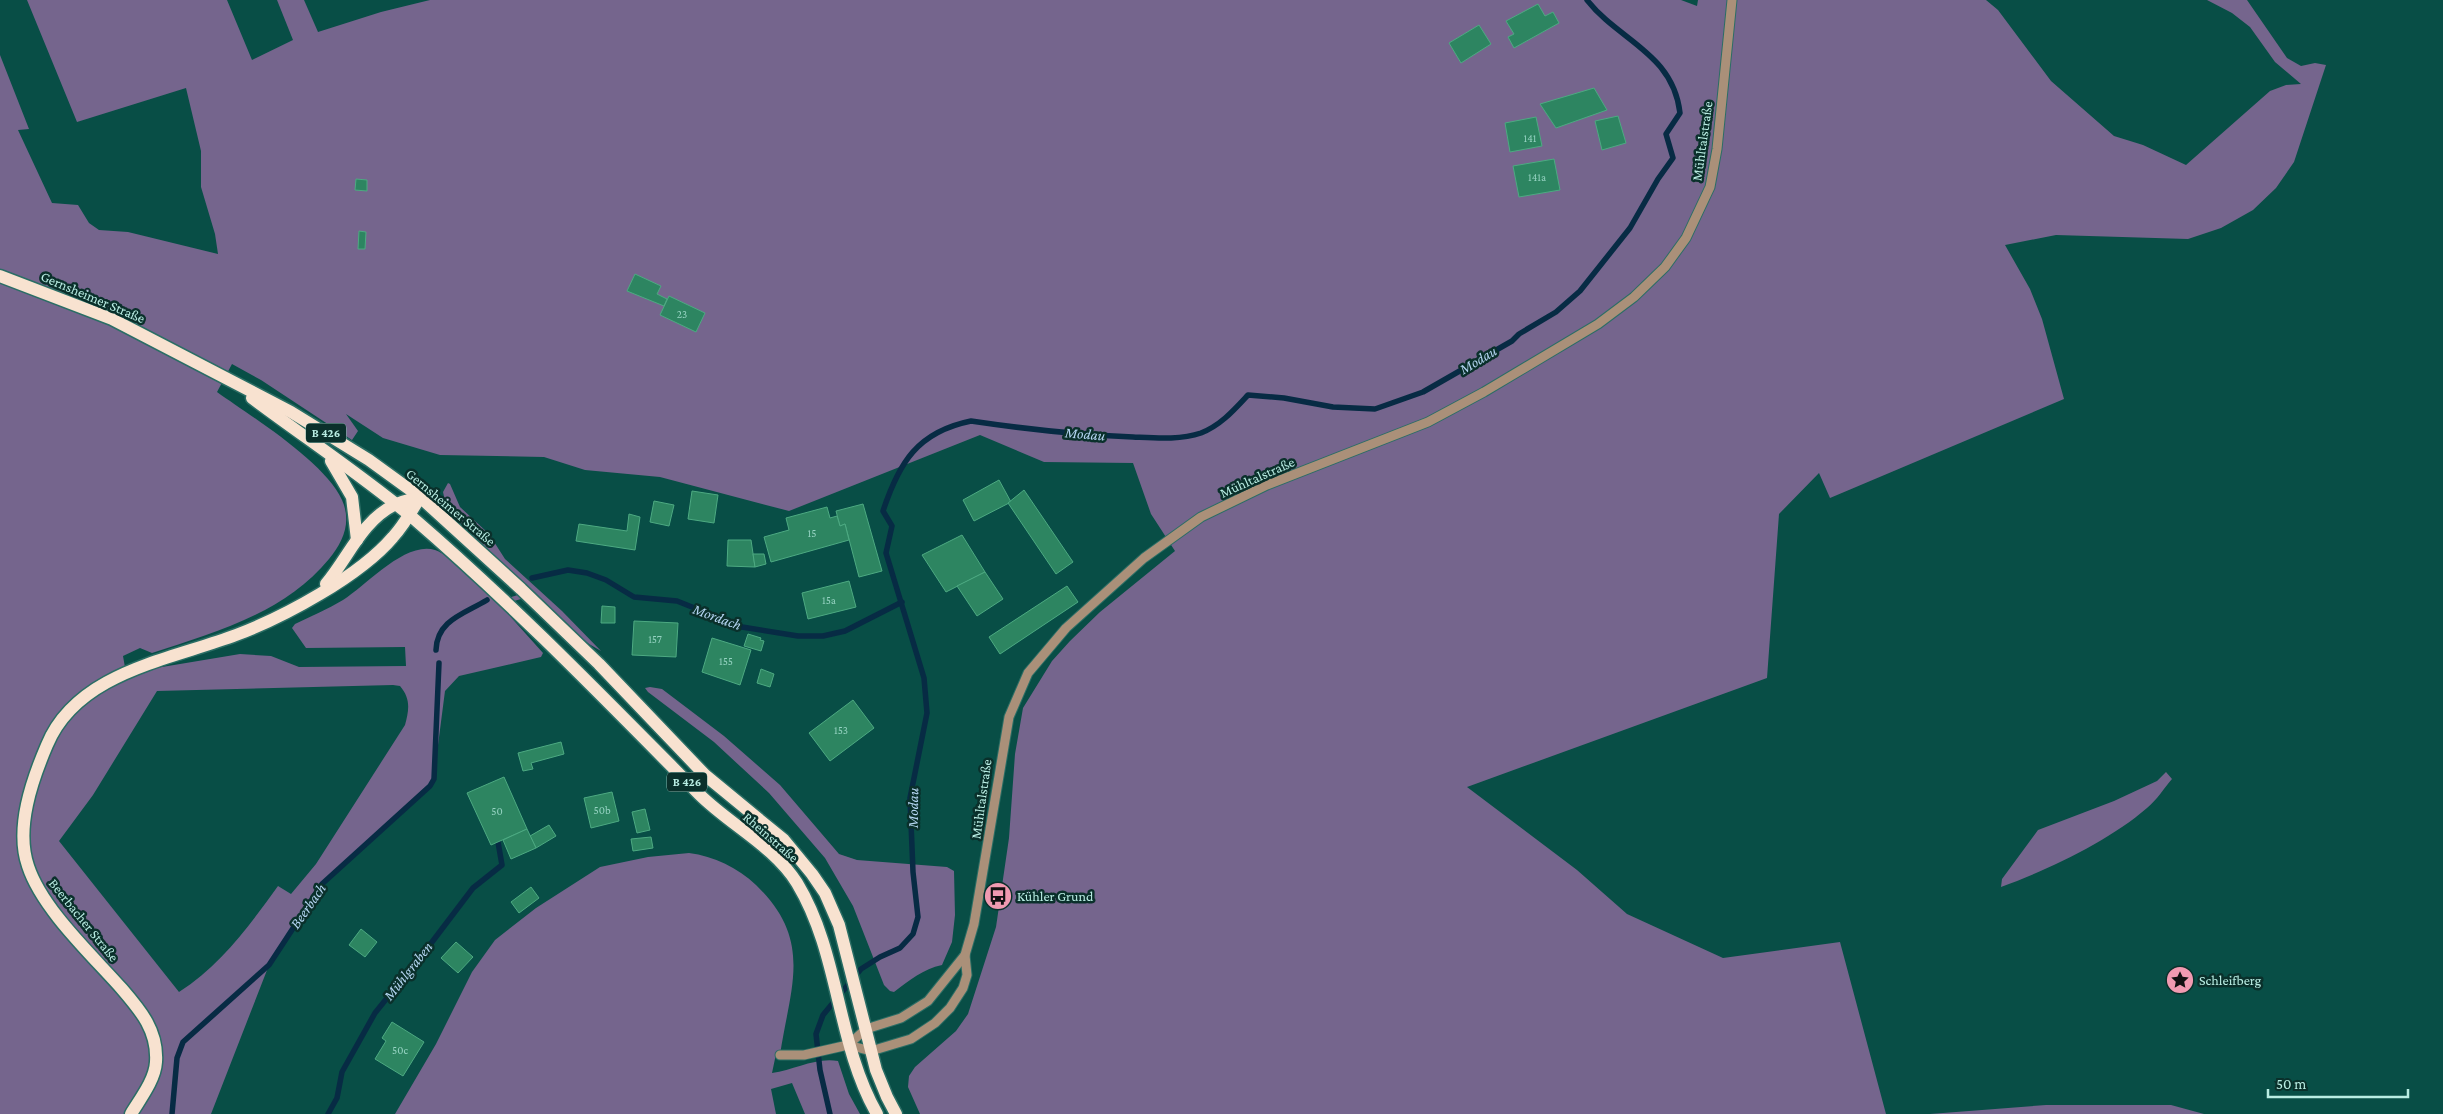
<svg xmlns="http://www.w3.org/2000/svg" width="2443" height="1114" font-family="'Crimson Pro',serif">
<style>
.green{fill:#75658d;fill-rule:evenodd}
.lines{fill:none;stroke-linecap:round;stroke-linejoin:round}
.stream{stroke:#072b44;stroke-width:5.5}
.building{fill:#2d8561;stroke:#4daa82}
.minor-casing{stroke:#2b6e65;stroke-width:11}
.major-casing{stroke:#2b6e65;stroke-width:15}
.minor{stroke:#aa9079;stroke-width:9}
.major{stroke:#f8e2d0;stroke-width:12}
.labels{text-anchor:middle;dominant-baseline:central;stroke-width:5;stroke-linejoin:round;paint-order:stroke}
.number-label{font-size:11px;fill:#96d3c2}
.shield{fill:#0a302b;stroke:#84b4ac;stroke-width:1}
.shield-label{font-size:12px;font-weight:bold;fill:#b9ede3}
.street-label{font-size:14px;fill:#b9ede3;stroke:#0a302b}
.poi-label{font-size:14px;fill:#b9ede3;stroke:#0a302b;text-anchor:start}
.water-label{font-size:15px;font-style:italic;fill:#b4d5f1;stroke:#0a302b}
</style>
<rect width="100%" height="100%" fill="#084e46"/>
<!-- green -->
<g class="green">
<path d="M27,0H227L252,60L293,40L277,0H304L318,32L381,12L430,0H1681L1697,6L1698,0H1986L1998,10L2051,81L2114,136L2143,145L2186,165L2270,91L2286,85L2301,84L2275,62L2250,27L2232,13L2207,0H2247L2287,58L2301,66L2315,63L2326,65L2294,162L2276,188L2253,210L2221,228L2188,239L2056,235L2005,245L2030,289L2042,319L2064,399L1830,498L1819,473L1779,514L1767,678L1467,787L1577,870L1627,914L1723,958L1840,942L1886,1114H920L908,1087L909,1076L915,1067L956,1031L968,1014L996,927L1009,838L1015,754L1023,708L1052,661L1070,641L1100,612L1175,551L1151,514L1133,463L1044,462L980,435L789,511L660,477L585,470L544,457L440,455L383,438L346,414L358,431L352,440L261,380L232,364L217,392C252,417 325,462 342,500C352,522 343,542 329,559C285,613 216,632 152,653L140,648L123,656L126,673L240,654L271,656L299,667L406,666L405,647L306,648L292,628L295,624C311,616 328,609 343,600C367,585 405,541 435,550C451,555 484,589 498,601L531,591L447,510L443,492L448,483L450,484L460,507L489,534L505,559L562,611L601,651L584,641L535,595L500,605L543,653L541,657L459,676L445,691L434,776L431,782L322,884L269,965L211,1114H0V55L29,129L18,130L52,203L78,205L89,223L99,230L128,232L218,254L215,234L201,187V151L186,88L77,122ZM393,685L400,686C411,699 409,710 405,725L316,864L291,894L278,886C249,926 221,965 179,992L59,841L93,795L157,691Z"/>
<path d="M650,687L662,689L724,736L780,785L839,854L857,860L947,867L954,871L955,915L952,942L942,965C923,969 910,980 894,992L890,991L884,985L853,906L825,858L769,793L714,742L648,692L645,688Z"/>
<path d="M2166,772L2172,779C2164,788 2157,800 2147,808C2109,841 2048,870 2001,887L2002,879L2038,830L2114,801L2157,781Z"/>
<path d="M689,853C714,856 738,868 756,885C814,941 790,987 780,1055L776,1054L772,1073C794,1070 816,1057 838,1061L849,1094L860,1114H805L792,1083L771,1089L776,1114H395L436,1044L472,972L495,940L536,908L600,867L648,857Z"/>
<polygon points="2046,1105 2171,1105 2204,1114 1930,1114"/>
</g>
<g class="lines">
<!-- stream -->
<g class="stream">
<polyline points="532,578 568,570 587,573 606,580 634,597 677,601 742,627 798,636 823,636 845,631 902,602"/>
<path d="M436,650C437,620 464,614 487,600"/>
<polyline points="172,1114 177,1058 183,1042 269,965 322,884 430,786 434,779 439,663"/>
<polyline points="328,1114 337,1098 342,1072 375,1013 429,946 473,888 502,865 498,842"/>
<path d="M830,1114L820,1070L816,1034L823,1015L861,969L880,957L900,948L913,934L918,917L913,872L910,798L927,713L924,678L886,553L892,526L883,511C899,463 917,432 971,421C1025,429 1079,435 1133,437C1156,438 1180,440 1201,433C1221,425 1234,410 1248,395L1284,398L1333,407L1375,409L1423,392L1512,341L1519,334L1556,312L1580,291L1630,228L1658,179L1673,158L1666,134L1680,113C1673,53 1619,41 1587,0"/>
</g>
</g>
<!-- building -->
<g class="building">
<polygon points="1538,4 1545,16 1553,12 1559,23 1514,48 1508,37 1514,34 1506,21"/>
<polygon points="1479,25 1491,44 1461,63 1449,43"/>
<polygon points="1594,88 1607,110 1556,128 1540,104"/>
<polygon points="1618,116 1626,143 1602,150 1595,121"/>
<polygon points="1536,117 1542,146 1510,152 1505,123"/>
<polygon points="1554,159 1560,190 1519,197 1513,166"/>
<polygon points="356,179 367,180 367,191 355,190"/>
<polygon points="359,231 366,232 365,249 358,249"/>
<polygon points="635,274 661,286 657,294 667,299 664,306 627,291"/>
<polygon points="669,296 705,313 696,332 660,315"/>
<polygon points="999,480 1011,502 974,521 963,500"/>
<polygon points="1024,490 1073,562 1056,574 1008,503"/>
<polygon points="692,491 718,495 714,523 688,519"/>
<polygon points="654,501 674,505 669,526 650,522"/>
<polygon points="863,504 882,571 859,577 845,524 840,526 836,511"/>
<polygon points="827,507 830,518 837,516 840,526 845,524 849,540 771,562 764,537 789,530 786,518"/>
<polygon points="629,514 640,517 635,550 576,541 579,524 627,531"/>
<polygon points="962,535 985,572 946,592 922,555"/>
<polygon points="728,540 751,540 755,567 727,566"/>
<polygon points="753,554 764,554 766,564 755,567"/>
<polygon points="985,572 1003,599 977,616 957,586"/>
<polygon points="849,581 856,607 808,619 802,593"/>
<polygon points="1067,586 1078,602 1000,654 989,637"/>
<polygon points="602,606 615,607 615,623 601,623"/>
<polygon points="634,621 678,623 676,657 632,655"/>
<polygon points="748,634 761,638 760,640 764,641 761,651 744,646"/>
<polygon points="712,638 751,650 740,685 702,672"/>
<polygon points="761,669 774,674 770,687 757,683"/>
<polygon points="853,700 874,728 830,761 809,733"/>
<polygon points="561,742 564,754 531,763 533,769 523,771 518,753"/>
<polygon points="504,777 527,829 491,845 467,793"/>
<polygon points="612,792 619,821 591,828 584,798"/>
<polygon points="645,809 650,830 637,833 632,812"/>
<polygon points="549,825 556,836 536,848 530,836"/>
<polygon points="527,829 536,848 511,859 503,840"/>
<polygon points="651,837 653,848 633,851 631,839"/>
<polygon points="531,887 539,898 519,913 511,902"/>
<polygon points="361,929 377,942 365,957 349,945"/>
<polygon points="456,942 473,957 458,973 441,958"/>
<polygon points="392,1022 424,1042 403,1076 375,1059 386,1041 382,1038"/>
</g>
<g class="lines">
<defs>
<g id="minor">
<polyline points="848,1045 866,1029 901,1018 928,1001 965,955 974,924 1009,717 1028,673 1066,628 1144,558 1201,517 1267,485 1428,422 1484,392 1598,324 1634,297 1665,267 1686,238 1710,187 1717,149 1732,0"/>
<polyline points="848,1045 871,1051 911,1039 935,1023 950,1008 963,988 967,975 965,955"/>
<polyline points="780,1055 804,1055 848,1045"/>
</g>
<g id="major">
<polyline points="0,276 112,319 291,412 369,460 420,497 521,589 599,664 705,775 784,840 812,874 825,893 839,925 876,1070 887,1097 896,1114"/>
<path d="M252,398C304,437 363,476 413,518C514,605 606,700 699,794C730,825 774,846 797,883C840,954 836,1042 877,1114"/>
<polyline points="331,461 352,497 357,540"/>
<path d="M326,584C348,558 362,521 394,505C402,501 412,499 420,497"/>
<path d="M131,1114C140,1099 155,1080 156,1062C158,1031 141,1011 122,989C92,955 42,909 28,866C15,828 32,780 47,745C77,672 170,660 236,635C284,617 360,576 393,537C404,525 412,511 420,497"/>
</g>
</defs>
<!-- minor casing -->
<use href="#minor" class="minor-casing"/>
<!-- major casing -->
<use href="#major" class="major-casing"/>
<!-- minor -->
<use href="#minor" class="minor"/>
<!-- major -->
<use href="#major" class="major"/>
</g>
<!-- icons -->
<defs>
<symbol id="bus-disc" viewBox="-11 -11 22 22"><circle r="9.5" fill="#f19ab1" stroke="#0a302b"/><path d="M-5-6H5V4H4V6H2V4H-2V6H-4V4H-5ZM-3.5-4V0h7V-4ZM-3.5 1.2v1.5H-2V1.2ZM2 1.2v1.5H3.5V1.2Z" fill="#111"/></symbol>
<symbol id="sight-disc" viewBox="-11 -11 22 22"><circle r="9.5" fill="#f19ab1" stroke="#0a302b"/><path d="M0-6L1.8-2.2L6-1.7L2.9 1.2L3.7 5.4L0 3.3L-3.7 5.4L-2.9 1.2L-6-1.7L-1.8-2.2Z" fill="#111"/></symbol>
</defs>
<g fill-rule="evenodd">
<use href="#bus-disc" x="982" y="880" width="32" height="32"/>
<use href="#sight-disc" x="2164" y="964" width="32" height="32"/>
</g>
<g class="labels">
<!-- number labels -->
<g class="number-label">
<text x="1530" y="138">141</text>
<text x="1537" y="177">141a</text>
<text x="682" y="314">23</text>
<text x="812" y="533">15</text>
<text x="829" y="600">15a</text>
<text x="655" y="639">157</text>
<text x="726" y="661">155</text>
<text x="841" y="730">153</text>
<text x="602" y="810">50b</text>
<text x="497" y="811">50</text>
<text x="400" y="1050">50c</text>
</g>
<!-- shield labels -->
<g class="shield">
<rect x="306" y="423.5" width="40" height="19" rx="4"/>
<rect x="667" y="772.5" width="40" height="19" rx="4"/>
</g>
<g class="shield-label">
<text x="326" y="433">B 426</text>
<text x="687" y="782">B 426</text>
</g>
<!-- street labels -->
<g class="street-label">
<text transform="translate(1702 141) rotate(-82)">Mühltalstraße</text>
<text transform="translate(93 297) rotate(23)">Gernsheimer Straße</text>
<text transform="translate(1257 477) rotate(-24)">Mühltalstraße</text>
<text transform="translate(451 507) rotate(40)">Gernsheimer Straße</text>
<text transform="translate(981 799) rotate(-82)">Mühltalstraße</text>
<text transform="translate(771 837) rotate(41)">Rheinstraße</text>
<text transform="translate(84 920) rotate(51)">Beerbacher Straße</text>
</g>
<!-- poi labels -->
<g class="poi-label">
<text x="1017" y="896">Kühler Grund</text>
<text x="2199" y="980">Schleifberg</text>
</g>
<!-- water labels -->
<g class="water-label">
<text transform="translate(1478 360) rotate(-31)">Modau</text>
<text transform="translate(1085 434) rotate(5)">Modau</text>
<text transform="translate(717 617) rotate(20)">Mordach</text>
<text transform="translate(913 808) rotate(-89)">Modau</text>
<text transform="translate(308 906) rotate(-55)">Beerbach</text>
<text transform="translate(408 971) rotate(-52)">Mühlgraben</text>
</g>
</g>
<!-- scale -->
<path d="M2268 1089v8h140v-8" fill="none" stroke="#b9ede3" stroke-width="2.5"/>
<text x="2276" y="1089" font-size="15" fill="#b9ede3" stroke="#0a302b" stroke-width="4" paint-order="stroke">50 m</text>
</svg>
